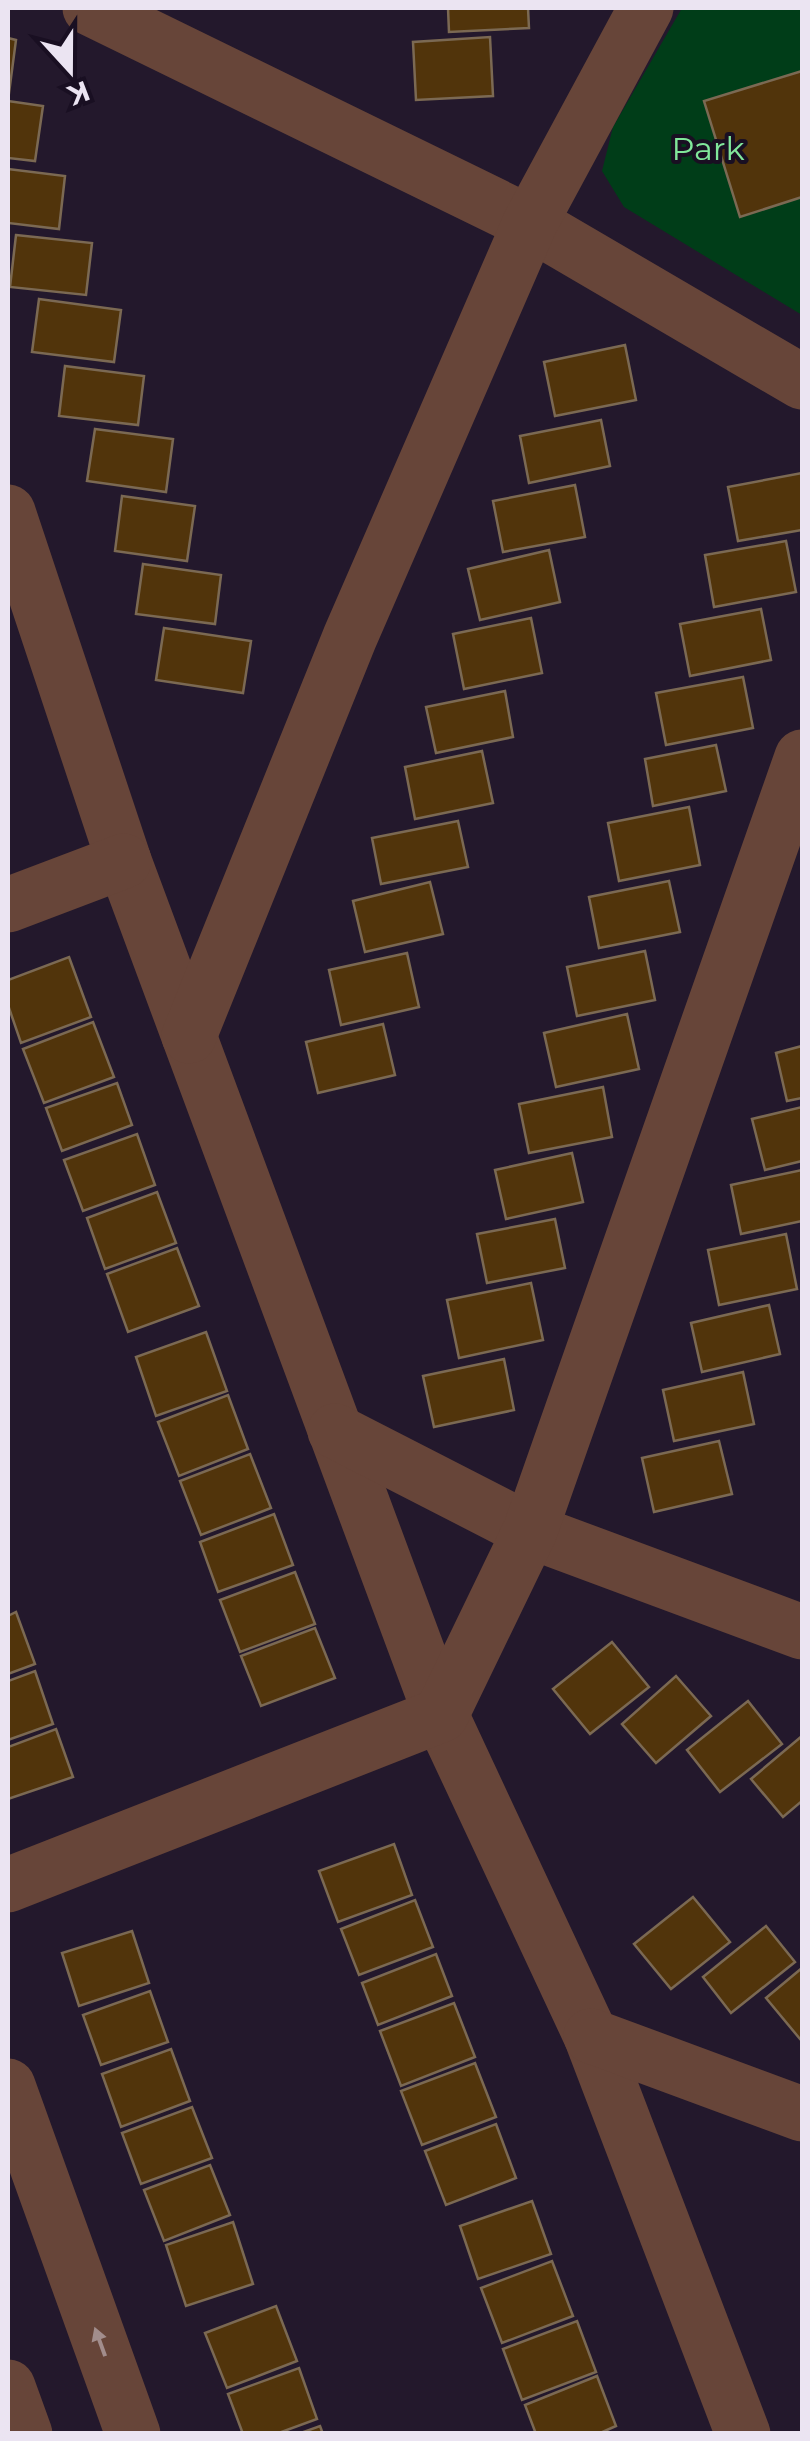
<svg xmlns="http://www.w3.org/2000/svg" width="810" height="2441" font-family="Montserrat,sans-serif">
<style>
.green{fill:#003d18}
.building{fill:#51340b;stroke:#7b6953;stroke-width:2.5}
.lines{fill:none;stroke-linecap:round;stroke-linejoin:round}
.minor{stroke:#674539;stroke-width:55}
.oneway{fill:#a28d8c}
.labels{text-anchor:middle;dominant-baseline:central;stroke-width:8;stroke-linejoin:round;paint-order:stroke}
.park-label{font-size:32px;fill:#81e79b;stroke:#190f22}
</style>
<rect width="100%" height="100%" fill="#23182c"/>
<!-- green -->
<polygon class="green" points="682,8 802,8 802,315 624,207 602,171 613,127"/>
<!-- building -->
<g class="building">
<polygon points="448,8 528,8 529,28 449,32"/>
<polygon points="490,37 493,96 416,100 413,42"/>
<polygon points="8,38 16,40 9,93 8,92"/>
<polygon points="802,71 802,197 740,217 704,101"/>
<polygon points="8,101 43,106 35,161 8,158"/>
<polygon points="8,169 65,176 59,229 8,223"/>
<polygon points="16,235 92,243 86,295 10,287"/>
<polygon points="39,299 121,310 114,362 32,352"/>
<polygon points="625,345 636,400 555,416 544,362"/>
<polygon points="65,366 144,376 138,425 59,416"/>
<polygon points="601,420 610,466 529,483 520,436"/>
<polygon points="95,429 173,439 166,492 87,481"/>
<polygon points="802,473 802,530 738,541 728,487"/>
<polygon points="575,485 585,537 503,552 493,501"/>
<polygon points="122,496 195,506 187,561 115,551"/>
<polygon points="786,541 796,592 714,607 705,555"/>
<polygon points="549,550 560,602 480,620 468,569"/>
<polygon points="143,564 221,575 215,624 136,614"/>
<polygon points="761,609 771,660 690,676 680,624"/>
<polygon points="531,618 542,673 464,689 453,634"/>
<polygon points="164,628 251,641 243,693 156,680"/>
<polygon points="743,677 753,728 666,745 656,693"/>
<polygon points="505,691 513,737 436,753 426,707"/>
<polygon points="716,745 726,791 653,806 645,759"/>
<polygon points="482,751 493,803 415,819 405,767"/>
<polygon points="689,807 700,865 619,881 608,823"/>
<polygon points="458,821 468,867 381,884 372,838"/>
<polygon points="669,881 680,932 599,948 589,897"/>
<polygon points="430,882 443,934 365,952 353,901"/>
<polygon points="645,951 655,1000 577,1016 567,967"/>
<polygon points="407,953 419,1007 341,1025 329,970"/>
<polygon points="69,957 91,1017 21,1043 8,1005 8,980"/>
<polygon points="627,1014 639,1069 556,1087 544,1033"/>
<polygon points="93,1022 114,1077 44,1103 23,1049"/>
<polygon points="383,1024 395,1075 318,1093 306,1042"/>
<polygon points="802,1046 802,1098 787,1101 776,1053"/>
<polygon points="117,1083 132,1125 62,1151 46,1108"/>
<polygon points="603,1087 612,1137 529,1153 519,1104"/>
<polygon points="802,1107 802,1161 765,1170 752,1119"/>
<polygon points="137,1134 155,1185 83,1211 64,1160"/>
<polygon points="572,1153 583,1202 506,1219 495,1170"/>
<polygon points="802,1170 802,1221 741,1234 731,1185"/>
<polygon points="157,1192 176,1243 105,1269 87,1218"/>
<polygon points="555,1219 565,1268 487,1283 477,1234"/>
<polygon points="786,1234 797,1289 719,1305 708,1250"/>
<polygon points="177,1248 199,1306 128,1332 107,1274"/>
<polygon points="531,1283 543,1340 459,1358 447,1300"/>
<polygon points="769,1305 780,1354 702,1372 691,1323"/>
<polygon points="206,1332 227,1391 156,1416 136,1357"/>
<polygon points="504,1359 514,1410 434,1427 423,1376"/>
<polygon points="743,1372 754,1424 674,1441 663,1390"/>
<polygon points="228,1395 248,1449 179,1476 158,1422"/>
<polygon points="719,1441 732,1494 654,1512 642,1458"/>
<polygon points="250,1454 271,1508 201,1535 180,1481"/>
<polygon points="274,1514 293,1565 218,1592 200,1542"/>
<polygon points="295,1572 315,1624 240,1652 220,1600"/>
<polygon points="16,1612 35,1664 8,1674 8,1616"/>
<polygon points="315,1628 335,1678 261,1706 241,1656"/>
<polygon points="612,1642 649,1687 590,1734 553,1689"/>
<polygon points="35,1671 53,1724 8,1740 8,1681"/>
<polygon points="676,1676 711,1716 656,1763 622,1724"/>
<polygon points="748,1701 782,1744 720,1792 687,1750"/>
<polygon points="56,1729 73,1777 8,1799 8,1747"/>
<polygon points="802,1736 802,1801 783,1817 751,1779"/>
<polygon points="394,1844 412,1895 338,1922 319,1871"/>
<polygon points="693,1897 730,1942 671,1989 634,1944"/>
<polygon points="415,1900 433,1947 359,1975 341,1929"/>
<polygon points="766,1926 795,1962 731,2013 703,1977"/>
<polygon points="132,1931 149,1983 79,2006 62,1953"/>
<polygon points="436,1954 452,1996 378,2025 362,1983"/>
<polygon points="802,1968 802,2038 800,2039 766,1998"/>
<polygon points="150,1991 168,2042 101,2065 83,2015"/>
<polygon points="454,2003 475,2057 401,2086 380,2031"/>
<polygon points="171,2049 190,2101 121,2127 102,2074"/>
<polygon points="475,2063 496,2117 422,2145 401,2091"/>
<polygon points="192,2107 212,2158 141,2184 122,2133"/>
<polygon points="496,2124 516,2178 446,2205 425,2151"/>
<polygon points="210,2165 230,2215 164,2241 144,2190"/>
<polygon points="532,2201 551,2254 478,2279 460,2226"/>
<polygon points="233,2222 253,2284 186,2306 166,2245"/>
<polygon points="552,2261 573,2316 502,2343 481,2288"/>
<polygon points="276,2306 297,2361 227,2388 205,2333"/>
<polygon points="577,2321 596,2372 522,2400 503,2349"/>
<polygon points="299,2368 317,2419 276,2434 243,2434 228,2394"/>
<polygon points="597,2376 616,2426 598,2434 536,2434 525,2405"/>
<polygon points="320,2426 323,2434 298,2434"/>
</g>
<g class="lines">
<!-- minor -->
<g class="minor">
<polyline points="90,8 530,223 802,382"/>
<polyline points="8,512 124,861 441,1715 591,2036 743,2434"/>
<polyline points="8,905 124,861"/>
<polyline points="189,1036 350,637 530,223 646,8"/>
<polyline points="335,1431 530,1531 802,1632"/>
<polyline points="8,1885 441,1715 530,1531 802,757"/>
<polyline points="591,2036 802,2114"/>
<polyline points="8,2086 133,2434"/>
<polyline points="8,2387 25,2434"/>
</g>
</g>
<!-- one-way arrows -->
<defs><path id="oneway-solid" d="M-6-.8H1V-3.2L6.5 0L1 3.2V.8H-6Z" transform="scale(2.5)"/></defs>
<use class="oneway" href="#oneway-solid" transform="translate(100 2342) rotate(-110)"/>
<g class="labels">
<!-- park labels -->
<g class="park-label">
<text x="708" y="148">Park</text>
</g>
</g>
<!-- border -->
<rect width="810" height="2441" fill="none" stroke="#ebe4f2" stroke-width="20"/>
<!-- north arrow -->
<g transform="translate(70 70) rotate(159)" stroke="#190f22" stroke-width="8" paint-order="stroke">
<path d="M0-8L18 38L0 25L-18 38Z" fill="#ebe4f2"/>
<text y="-15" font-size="28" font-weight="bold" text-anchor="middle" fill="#ebe4f2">K</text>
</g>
</svg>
